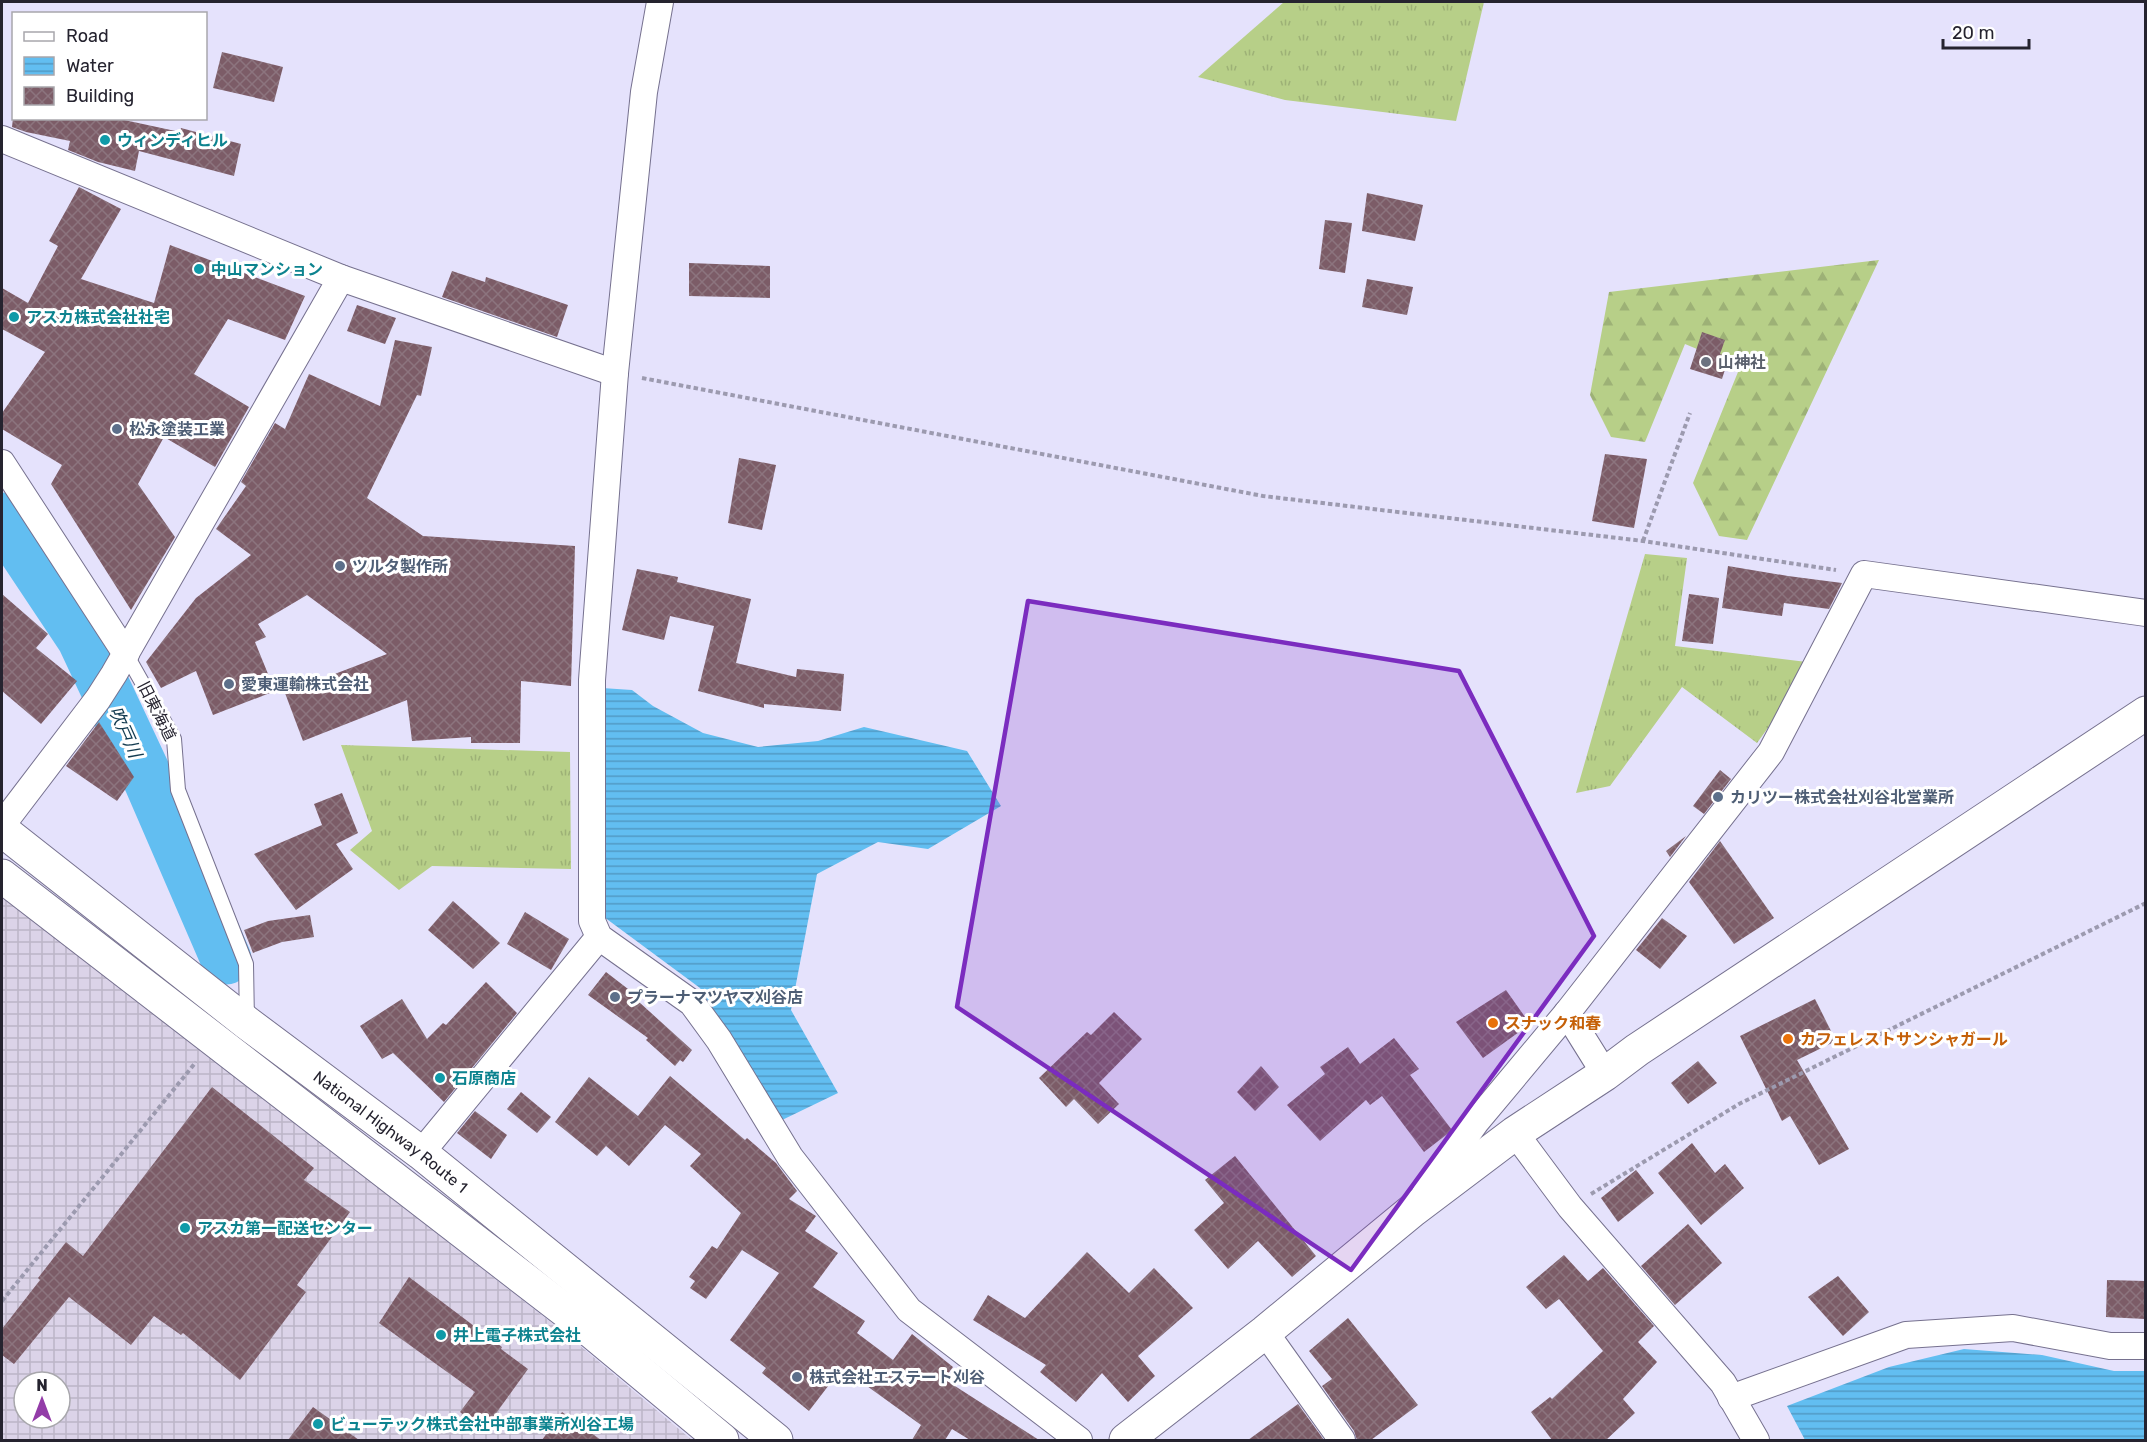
<svg xmlns="http://www.w3.org/2000/svg" width="2147" height="1442" font-family="Rubik,'Noto Sans JP',sans-serif">
<style>
.industrial{fill:url(#industrial-grid);fill-rule:evenodd}
.grass{fill:url(#grass-tufts)}
.forest{fill:url(#forest-firs)}
.water{fill:url(#water-rules)}
.lines{fill:none;stroke-linecap:round;stroke-linejoin:round}
.river{stroke:#62bef1;stroke-width:51}
.building{fill:url(#building-cross-hatch)}
.lane-casing{stroke:#76718f;stroke-width:16}
.street-casing{stroke:#76718f;stroke-width:28}
.secondary-casing{stroke:#76718f;stroke-width:35}
.highway-casing{stroke:#76718f;stroke-width:35}
.path{stroke:#9c9aaf;stroke-width:4;stroke-dasharray:4.5 3;stroke-linecap:butt}
.lane{stroke:#fff;stroke-width:14}
.street{stroke:#fff;stroke-width:26}
.secondary{stroke:#fff;stroke-width:33}
.highway{stroke:#fff;stroke-width:33}
.marked{fill:#7b2cbf;fill-opacity:0.2;stroke:#7b2cbf;stroke-width:4.5;stroke-linejoin:round}
.culture-dot{fill:#0f9aa8;stroke:#fff;stroke-width:2}
.worship-dot{fill:#6b7280;stroke:#fff;stroke-width:2}
.service-dot{fill:#5c6f8a;stroke:#fff;stroke-width:2}
.food-dot{fill:#e8710a;stroke:#fff;stroke-width:2}
.labels{text-anchor:middle;dominant-baseline:central;stroke-width:6;stroke-linejoin:round;paint-order:stroke}
.culture-label{font-size:16px;font-weight:bold;fill:#0d838f;stroke:#fff;text-anchor:start}
.worship-label{font-size:16px;font-weight:bold;fill:#5b616d;stroke:#fff;text-anchor:start}
.service-label{font-size:16px;font-weight:bold;fill:#4e5e75;stroke:#fff;text-anchor:start}
.street-label{font-size:16px;fill:#25232f;stroke:#fff}
.food-label{font-size:16px;font-weight:bold;fill:#c56008;stroke:#fff;text-anchor:start}
.water-label{font-size:18px;font-style:italic;fill:#133b50;stroke:#fff}
</style>
<defs>
<pattern id="industrial-grid" width="8" height="8" patternUnits="userSpaceOnUse" patternTransform="scale(1.5)"><rect width="8" height="8" fill="#dbd3e8"/><path d="M0 4h8M4 0v8" fill="none" stroke="#bcb5c7"/></pattern>
<pattern id="grass-tufts" width="24" height="20" patternUnits="userSpaceOnUse" patternTransform="scale(1.5)"><rect width="24" height="20" fill="#b7cf88"/><path d="M3 7l-1-3M5 7V3M7 7l1-3M15 17l-1-3M17 17v-4M19 17l1-3" fill="none" stroke="#9db176"/></pattern>
<pattern id="forest-firs" width="22" height="20" patternUnits="userSpaceOnUse" patternTransform="scale(1.5)"><rect width="22" height="20" fill="#b7cf88"/><path d="M5 1l3.5 6h-7zM16 11l3.5 6h-7z" fill="#9db176"/></pattern>
<pattern id="water-rules" width="6" height="5" patternUnits="userSpaceOnUse" patternTransform="scale(1.5)"><rect width="6" height="5" fill="#62bef1"/><path d="M0 2.5h6" fill="none" stroke="#519ac4"/></pattern>
<pattern id="building-cross-hatch" width="8" height="8" patternUnits="userSpaceOnUse" patternTransform="scale(1.5)"><rect width="8" height="8" fill="#7c5c67"/><path d="M0 0l8 8M0 8l8-8" fill="none" stroke="#8c747e"/></pattern>
</defs>
<rect width="100%" height="100%" fill="#e5e2fc"/>
<!-- industrial -->
<path class="industrial" d="M2,895L566,1334L692,1440H2ZM24,1382H60V1418H24Z"/>
<!-- grass -->
<g class="grass">
<polygon points="1284,2 1484,2 1456,121 1285,100 1198,77"/>
<polygon points="1645,554 1687,558 1675,646 1815,663 1757,743 1682,687 1610,786 1576,793"/>
<polygon points="341,745 570,752 571,869 432,866 399,890 350,850 372,831"/>
</g>
<!-- forest -->
<polygon class="forest" points="1879,260 1747,540 1719,536 1693,483 1740,367 1685,344 1645,442 1611,437 1590,395 1609,292"/>
<!-- water -->
<g class="water">
<polygon points="602,688 632,690 653,706 703,733 758,747 818,741 864,727 967,751 1001,806 928,849 878,842 817,874 791,1010 838,1093 780,1121 700,988 604,917"/>
<polygon points="1964,1349 2042,1355 2114,1371 2145,1371 2145,1440 1805,1440 1787,1406 1889,1367"/>
</g>
<g class="lines">
<!-- river -->
<polyline class="river" points="2,518 82,638 149,781 226,959"/>
</g>
<!-- building -->
<g class="building">
<polygon points="222,52 283,67 274,102 213,88"/>
<polygon points="13,118 115,118 180,132 181,128 241,144 234,176 139,151 135,171 98,162 68,150 70,141 26,132 12,127"/>
<polygon points="79,187 121,209 81,279 154,303 170,245 305,296 285,340 228,319 194,374 249,407 215,467 164,437 138,484 175,537 131,610 51,484 62,465 2,429 2,413 45,352 2,329 2,288 28,303 58,246 49,241"/>
<polygon points="1367,193 1423,205 1415,241 1362,231"/>
<polygon points="1325,220 1352,223 1345,273 1319,269"/>
<polygon points="689,263 770,266 770,298 689,296"/>
<polygon points="452,271 485,282 486,277 568,305 557,337 442,297"/>
<polygon points="1367,279 1413,287 1407,315 1362,307"/>
<polygon points="357,305 396,318 385,344 347,331"/>
<polygon points="1702,332 1725,340 1720,354 1729,357 1722,379 1690,369"/>
<polygon points="395,340 432,347 421,396 417,395 367,498 423,536 575,546 571,686 521,681 520,743 471,743 471,737 412,741 407,700 303,741 285,693 387,654 307,595 258,624 266,637 255,642 275,691 213,715 196,671 161,688 146,662 196,598 251,555 216,529 246,486 241,482 275,423 285,429 309,374 380,406"/>
<polygon points="1605,454 1647,459 1634,528 1592,521"/>
<polygon points="739,458 776,465 762,530 728,523"/>
<polygon points="1728,566 1788,576 1842,583 1829,609 1784,603 1782,616 1722,608"/>
<polygon points="637,569 678,577 677,582 751,599 736,663 796,677 797,669 844,674 841,711 764,704 764,708 698,691 714,626 670,616 664,640 622,630"/>
<polygon points="2,594 48,634 36,648 77,681 41,724 2,691"/>
<polygon points="1689,594 1719,598 1713,644 1682,641"/>
<polygon points="99,722 134,777 117,801 66,766"/>
<polygon points="1720,770 1731,779 1704,814 1693,806"/>
<polygon points="342,793 358,833 336,844 353,869 296,910 254,854 322,825 314,804"/>
<polygon points="1686,836 1670,857 1666,851"/>
<polygon points="1720,841 1774,918 1734,944 1689,882"/>
<polygon points="453,901 500,943 473,969 428,930"/>
<polygon points="525,912 569,939 551,970 507,944"/>
<polygon points="310,915 314,937 282,942 253,953 244,930 268,921"/>
<polygon points="1662,918 1687,936 1660,969 1636,950"/>
<polygon points="606,972 641,999 639,1002 692,1050 683,1062 680,1060 675,1066 646,1040 648,1038 588,995"/>
<polygon points="486,982 517,1013 444,1102 393,1053 382,1059 360,1026 402,999 427,1039 443,1023 446,1025"/>
<polygon points="1506,990 1530,1024 1483,1058 1456,1022"/>
<polygon points="1815,999 1836,1041 1797,1060 1849,1149 1819,1165 1790,1116 1782,1121 1740,1036"/>
<polygon points="1114,1012 1142,1039 1099,1083 1119,1104 1098,1124 1074,1099 1066,1107 1039,1078 1087,1032 1091,1035"/>
<polygon points="1394,1038 1419,1069 1410,1075 1452,1130 1450,1132 1424,1152 1382,1096 1370,1105 1366,1100 1320,1141 1287,1105 1325,1074 1320,1067 1348,1047 1360,1064"/>
<polygon points="1698,1061 1717,1083 1688,1104 1671,1083"/>
<polygon points="1261,1066 1279,1087 1255,1111 1237,1092"/>
<polygon points="670,1076 745,1140 747,1138 776,1163 797,1191 789,1199 816,1216 805,1231 838,1253 813,1287 865,1321 857,1333 893,1360 912,1334 953,1367 944,1379 1039,1440 970,1440 952,1429 945,1440 912,1440 921,1425 842,1368 809,1411 762,1373 766,1368 730,1340 779,1273 742,1250 706,1299 690,1288 695,1281 689,1277 712,1246 717,1249 741,1213 690,1166 701,1154 665,1125 629,1166 606,1146 597,1156 555,1122 589,1077 638,1116"/>
<polygon points="212,1087 314,1168 304,1180 350,1212 297,1285 306,1292 240,1380 183,1333 181,1335 154,1316 131,1345 69,1297 14,1364 2,1355 2,1329 40,1280 38,1278 66,1242 83,1256"/>
<polygon points="521,1092 551,1117 537,1133 507,1109"/>
<polygon points="475,1111 507,1135 491,1159 457,1133"/>
<polygon points="1692,1143 1715,1173 1725,1164 1744,1188 1701,1225 1658,1173"/>
<polygon points="1235,1156 1316,1256 1292,1277 1258,1241 1228,1269 1194,1230 1224,1203 1205,1180"/>
<polygon points="1636,1170 1654,1193 1618,1222 1601,1198"/>
<polygon points="1688,1224 1722,1263 1675,1305 1641,1266"/>
<polygon points="1087,1252 1129,1293 1154,1268 1193,1308 1138,1356 1155,1376 1128,1402 1102,1373 1076,1402 1040,1372 1046,1365 973,1320 988,1295 1025,1318"/>
<polygon points="1564,1255 1588,1281 1603,1268 1654,1326 1638,1342 1657,1362 1623,1399 1635,1413 1606,1440 1552,1440 1531,1412 1550,1397 1552,1399 1603,1351 1559,1299 1546,1309 1526,1287"/>
<polygon points="1838,1276 1869,1312 1843,1336 1808,1297"/>
<polygon points="409,1277 502,1347 501,1349 528,1369 484,1430 460,1412 475,1392 379,1323"/>
<polygon points="2107,1280 2145,1281 2145,1319 2106,1317"/>
<polygon points="1348,1318 1418,1405 1371,1440 1357,1440 1354,1431 1322,1386 1332,1379 1309,1351"/>
<polygon points="1298,1404 1324,1440 1248,1440"/>
<polygon points="313,1407 359,1440 288,1440"/>
<polygon points="562,1412 601,1440 542,1440"/>
</g>
<g class="lines">
<defs>
<polyline id="lane" points="126,654 174,739 178,790 246,964 247,1021"/>
<g id="street">
<polyline points="660,2 644,92 615,373 592,680 592,921 599,937 692,1003 719,1040 790,1157 909,1310 1079,1440"/>
<polyline points="2,139 341,278 615,373"/>
<polyline points="2,463 126,654"/>
<polyline points="2,825 98,699 114,674 341,278"/>
<polyline points="1567,1013 1605,1074"/>
<polyline points="1515,1133 1570,1207 1723,1383 1756,1440"/>
<polyline points="421,1153 599,937"/>
<polyline points="1425,1193 1476,1122 1567,1013 1771,752 1864,574 2146,613"/>
<polyline points="1265,1332 1342,1440"/>
<polyline points="1731,1398 1906,1335 2013,1328 2110,1346 2146,1346"/>
</g>
<polyline id="secondary" points="1126,1440 1265,1332 1413,1210 1515,1133 1605,1074 1637,1050 2146,713"/>
<g id="highway">
<path id="s1" d="M2,830L247,1023L421,1153L776,1440"/>
<polyline points="2,876 585,1326 722,1440"/>
</g>
</defs>
<!-- lane casing -->
<use href="#lane" class="lane-casing"/>
<!-- street casing -->
<use href="#street" class="street-casing"/>
<!-- secondary casing -->
<use href="#secondary" class="secondary-casing"/>
<!-- highway casing -->
<use href="#highway" class="highway-casing"/>
<!-- path -->
<g class="path">
<polyline points="642,378 1263,496 1643,541 1836,570"/>
<polyline points="1643,541 1690,413"/>
<polyline points="1591,1194 1739,1104 2146,903"/>
<polyline points="2,1301 196,1062"/>
</g>
<!-- lane -->
<use href="#lane" class="lane"/>
<!-- street -->
<use href="#street" class="street"/>
<!-- secondary -->
<use href="#secondary" class="secondary"/>
<!-- highway -->
<use href="#highway" class="highway"/>
</g>
<!-- marked area -->
<path class="marked" d="M1028,601L1459,671L1594,936L1351,1270L957,1007Z"/>
<!-- markers -->
<g class="culture-dot">
<circle cx="105" cy="140" r="6"/>
<circle cx="199" cy="269" r="6"/>
<circle cx="14" cy="317" r="6"/>
<circle cx="440" cy="1078" r="6"/>
<circle cx="185" cy="1228" r="6"/>
<circle cx="441" cy="1335" r="6"/>
<circle cx="318" cy="1424" r="6"/>
</g>
<circle class="worship-dot" cx="1706" cy="362" r="6"/>
<g class="service-dot">
<circle cx="117" cy="429" r="6"/>
<circle cx="340" cy="566" r="6"/>
<circle cx="229" cy="684" r="6"/>
<circle cx="1718" cy="797" r="6"/>
<circle cx="615" cy="997" r="6"/>
<circle cx="797" cy="1377" r="6"/>
</g>
<g class="food-dot">
<circle cx="1493" cy="1023" r="6"/>
<circle cx="1788" cy="1039" r="6"/>
</g>
<g class="labels">
<!-- culture labels -->
<g class="culture-label">
<text x="117" y="140">ウィンディヒル</text>
<text x="211" y="269">中山マンション</text>
<text x="26" y="317">アスカ株式会社社宅</text>
<text x="452" y="1078">石原商店</text>
<text x="197" y="1228">アスカ第一配送センター</text>
<text x="453" y="1335">井上電子株式会社</text>
<text x="330" y="1424">ビューテック株式会社中部事業所刈谷工場</text>
</g>
<!-- worship labels -->
<g class="worship-label">
<text x="1718" y="362">山神社</text>
</g>
<!-- service labels -->
<g class="service-label">
<text x="129" y="429">松永塗装工業</text>
<text x="352" y="566">ツルタ製作所</text>
<text x="241" y="684">愛東運輸株式会社</text>
<text x="1730" y="797">カリツー株式会社刈谷北営業所</text>
<text x="627" y="997">プラーナマツヤマ刈谷店</text>
<text x="809" y="1377">株式会社エステート刈谷</text>
</g>
<!-- street labels -->
<g class="street-label">
<text transform="translate(157 711) rotate(63)">旧東海道</text>
<text stroke="none"><textPath href="#s1" startOffset="492">National Highway Route 1</textPath></text>
</g>
<!-- food labels -->
<g class="food-label">
<text x="1505" y="1023">スナック和春</text>
<text x="1800" y="1039">カフェレストサンシャガール</text>
</g>
<!-- water labels -->
<g class="water-label">
<text transform="translate(125 732) rotate(66)">吹戸川</text>
</g>
</g>
<!-- border -->
<rect width="2147" height="1442" fill="none" stroke="#25232f" stroke-width="6"/>
<!-- legend -->
<rect x="12" y="12" width="195" height="108" fill="#ffffff" stroke="#a8a7ac" stroke-width="1.5"/>
<rect x="24" y="32" width="30" height="9" fill="#ffffff" stroke="#a8a7ac" stroke-width="1.5"/>
<text x="66" y="42" font-size="18" fill="#25232f">Road</text>
<rect x="24" y="57" width="30" height="18" fill="url(#water-rules)" stroke="#a8a7ac" stroke-width="1.5"/>
<text x="66" y="72" font-size="18" fill="#25232f">Water</text>
<rect x="24" y="87" width="30" height="18" fill="url(#building-cross-hatch)" stroke="#a8a7ac" stroke-width="1.5"/>
<text x="66" y="102" font-size="18" fill="#25232f">Building</text>
<!-- north arrow -->
<g transform="translate(42 1400)"><circle r="28" fill="#ffffff" stroke="#a8a7ac" stroke-width="1.5"/>
<path d="M0-4.5L10 22L0 15L-10 22Z" fill="#933ca8"/>
<text y="-9" font-size="16" font-weight="bold" text-anchor="middle" fill="#25232f">N</text>
</g>
<!-- scale -->
<path d="M1943 39v9h86v-9" fill="none" stroke="#25232f" stroke-width="3"/>
<text x="1952" y="39" font-size="18" fill="#25232f" stroke="#ffffff" stroke-width="4.5" paint-order="stroke">20 m</text>
</svg>
